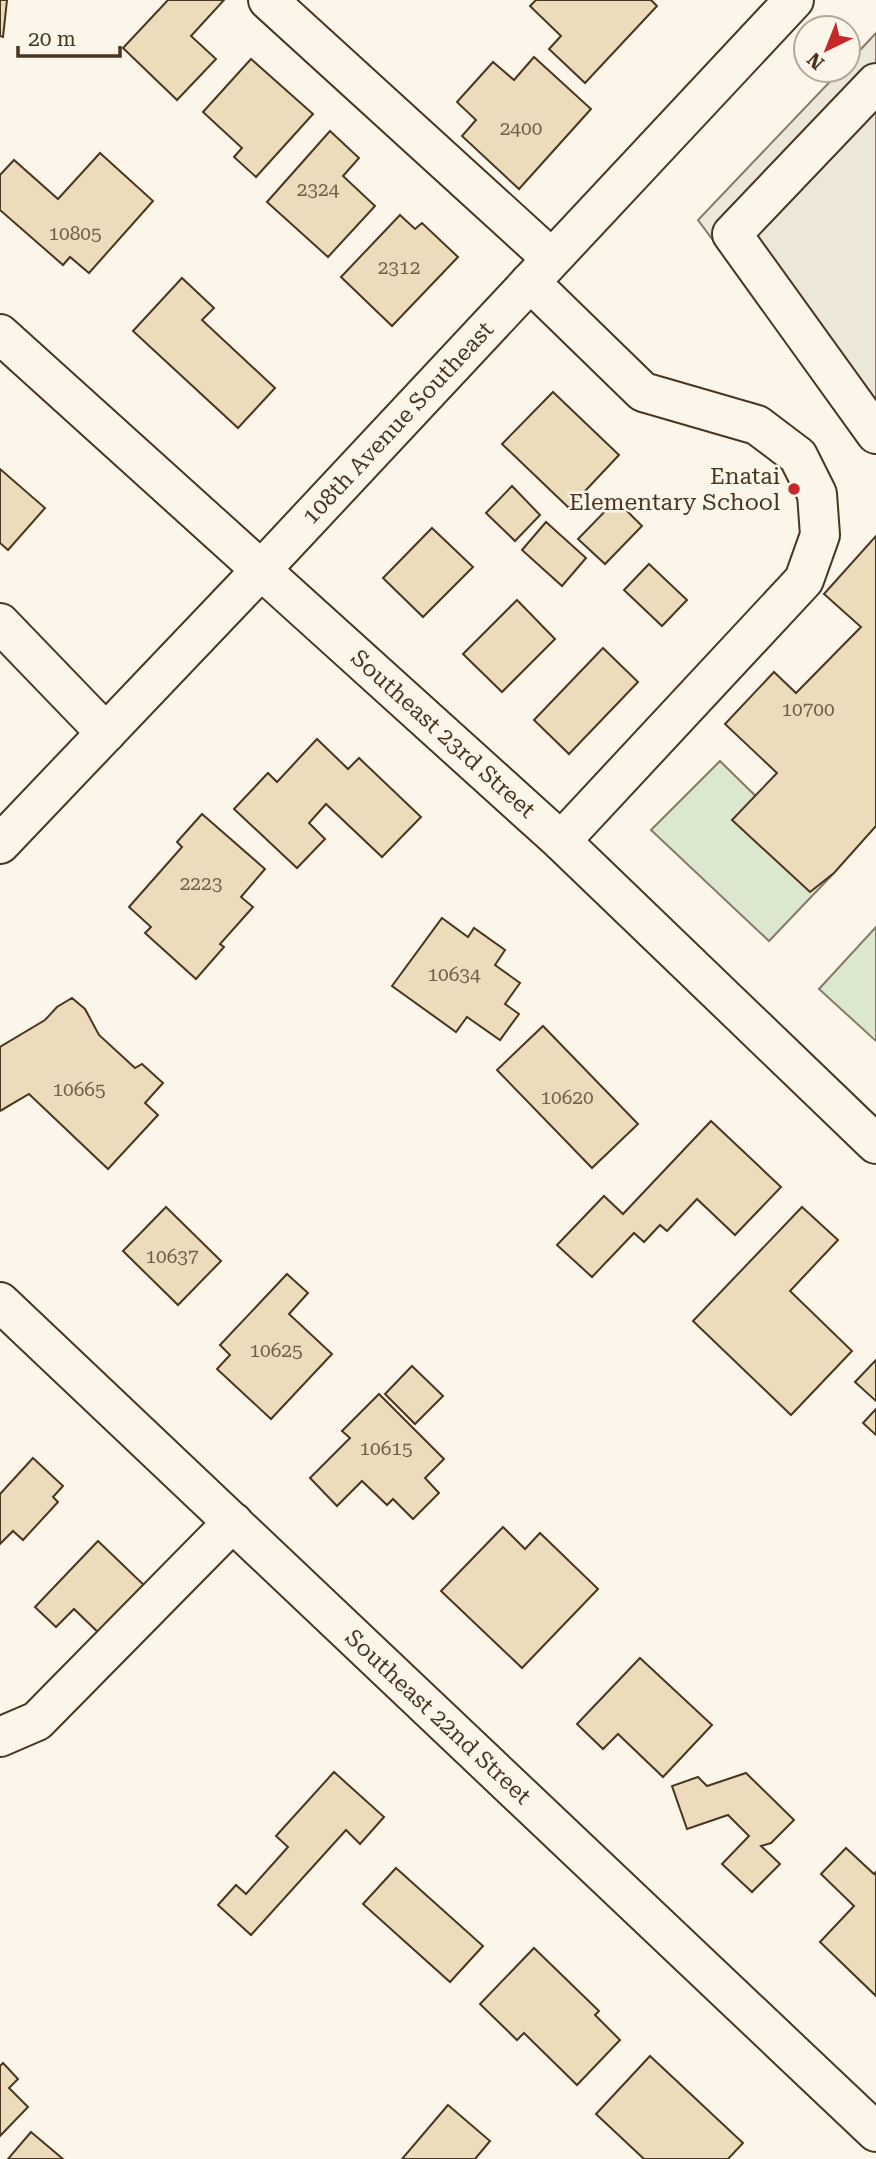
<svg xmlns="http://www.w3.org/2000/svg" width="876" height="2159" font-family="'Roboto Serif',serif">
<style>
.green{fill:#dce7d0;stroke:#887966;stroke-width:2}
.parking{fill:#ede7d9;stroke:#887966;stroke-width:2}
.building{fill:#ecdcbc;stroke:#4a3520;stroke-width:2}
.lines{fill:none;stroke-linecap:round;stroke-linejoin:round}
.minor-casing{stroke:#4a3520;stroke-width:42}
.minor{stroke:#fbf6e9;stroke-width:38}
.poi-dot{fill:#c62828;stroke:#fbf6e9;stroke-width:2.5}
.labels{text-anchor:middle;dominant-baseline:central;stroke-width:5;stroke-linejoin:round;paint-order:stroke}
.number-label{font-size:19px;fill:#725f47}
.street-label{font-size:23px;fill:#4a3520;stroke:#fbf6e9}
.poi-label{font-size:23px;fill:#4a3520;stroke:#fbf6e9;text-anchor:end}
</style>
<rect width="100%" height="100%" fill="#fbf6e9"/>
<!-- green -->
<g class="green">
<polygon points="720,761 834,873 769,941 651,830"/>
<polygon points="876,927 876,1041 819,989"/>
</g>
<!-- parking -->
<polygon class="parking" points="876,33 876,454 798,355 698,220 841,70 848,70 848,63"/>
<!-- building -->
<g class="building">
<polygon points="0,0 7,0 3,37 0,36"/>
<polygon points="168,0 224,0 191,36 216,59 177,100 123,48"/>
<polygon points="536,0 651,0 657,6 585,83 549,49 561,36 530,6"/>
<polygon points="534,57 591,109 519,189 462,136 476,120 457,102 493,62 514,80"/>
<polygon points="251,59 313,114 256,177 234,157 242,148 203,112"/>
<polygon points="330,131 359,158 343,176 375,206 328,257 267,202"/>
<polygon points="100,153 153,201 89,273 70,257 63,265 0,210 0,175 14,160 58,199"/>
<polygon points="400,215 415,229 422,223 458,257 392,326 341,277"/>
<polygon points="182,278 214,308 202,320 275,388 238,428 133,331"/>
<polygon points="553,392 619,455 569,508 502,444"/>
<polygon points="0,469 45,508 8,550 0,543"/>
<polygon points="512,486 540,515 515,541 486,513"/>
<polygon points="616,500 642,526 605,564 578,539"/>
<polygon points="546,522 586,558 562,586 522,550"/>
<polygon points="432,528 473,567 423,617 383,578"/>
<polygon points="876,536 876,826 834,873 810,892 732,820 777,773 725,724 774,672 796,693 861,627 824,594"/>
<polygon points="649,564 687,600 662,626 624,590"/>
<polygon points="517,600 555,639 502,692 463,654"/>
<polygon points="603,648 638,682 569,754 534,720"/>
<polygon points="317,739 348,769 359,758 421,817 382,857 326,804 309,823 325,839 297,868 234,809 268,773 277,782"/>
<polygon points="202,814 265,869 241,897 253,907 220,944 224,947 196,979 145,933 151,927 129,907 182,847 177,842"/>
<polygon points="442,918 468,937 474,928 505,950 495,965 520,983 505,1004 519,1014 500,1040 467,1017 456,1032 392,986"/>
<polygon points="72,998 85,1009 99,1035 135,1068 142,1064 163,1083 145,1103 158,1115 108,1169 29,1094 0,1111 0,1047 45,1020 57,1007"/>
<polygon points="543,1026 638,1124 592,1168 497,1070"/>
<polygon points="711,1121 781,1187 735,1235 697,1199 667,1231 660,1225 644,1242 634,1233 592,1277 557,1245 604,1196 623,1214"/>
<polygon points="166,1207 221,1261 178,1305 123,1251"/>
<polygon points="802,1207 838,1240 790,1291 852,1351 791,1415 693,1321"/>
<polygon points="287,1274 308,1293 289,1314 332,1354 271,1419 217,1369 230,1355 220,1345"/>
<polygon points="876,1360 876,1401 855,1382"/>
<polygon points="412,1366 443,1396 415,1424 385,1394"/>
<polygon points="379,1394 444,1459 425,1478 439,1493 413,1519 393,1499 387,1505 362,1481 337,1506 310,1478 350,1438 342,1431"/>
<polygon points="876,1409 876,1435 863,1423"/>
<polygon points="33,1458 63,1486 53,1497 58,1502 23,1540 13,1531 0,1544 0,1494"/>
<polygon points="503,1527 525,1549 540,1533 598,1589 522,1668 441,1591"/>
<polygon points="98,1541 148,1589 103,1637 74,1609 56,1627 35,1607"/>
<polygon points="640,1658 712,1725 663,1777 618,1734 603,1749 577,1724"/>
<polygon points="334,1772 384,1817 360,1844 346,1830 251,1935 218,1905 236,1885 246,1894 288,1847 276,1836"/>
<polygon points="746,1773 794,1820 771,1843 761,1846 780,1864 752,1892 722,1864 749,1836 728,1815 687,1829 672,1786 698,1777 707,1786"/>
<polygon points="846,1848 874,1874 876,1872 876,1996 820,1942 854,1906 821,1874"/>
<polygon points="396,1868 483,1946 450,1982 363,1904"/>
<polygon points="534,1948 599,2011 595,2015 620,2040 577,2085 524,2033 517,2040 480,2004"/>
<polygon points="650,2056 743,2143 728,2159 644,2159 596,2114"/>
<polygon points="3,2063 18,2079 9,2088 28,2107 0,2136 0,2066"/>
<polygon points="448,2105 490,2141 475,2159 402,2159"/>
<polygon points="31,2132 63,2159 8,2159"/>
</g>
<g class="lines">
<defs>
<g id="minor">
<polyline points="268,0 551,258"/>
<polyline points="876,83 732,234 876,434"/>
<polyline points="530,282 643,392 757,425 798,456 817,494 820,535 804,580 561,841"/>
<polyline points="0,334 561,841 876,1144"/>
<polyline points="0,623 106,733"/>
<polyline points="0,844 261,570 794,0"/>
<polyline points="0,1302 876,2132"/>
<polyline points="0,1737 37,1721 233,1522"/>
</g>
</defs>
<!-- minor casing -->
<use href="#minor" class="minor-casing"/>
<!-- minor -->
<use href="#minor" class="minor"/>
</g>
<!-- markers -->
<circle class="poi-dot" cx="794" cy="489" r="7"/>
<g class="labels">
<!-- number labels -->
<g class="number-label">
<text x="521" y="128">2400</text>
<text x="318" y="189">2324</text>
<text x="75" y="233">10805</text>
<text x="399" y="267">2312</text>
<text x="808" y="709">10700</text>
<text x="201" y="883">2223</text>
<text x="454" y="974">10634</text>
<text x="79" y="1089">10665</text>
<text x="567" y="1097">10620</text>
<text x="172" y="1256">10637</text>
<text x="276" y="1350">10625</text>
<text x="386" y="1448">10615</text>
</g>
<!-- street labels -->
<g class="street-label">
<text transform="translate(398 423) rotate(-47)">108th Avenue Southeast</text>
<text transform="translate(443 734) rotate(42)">Southeast 23rd Street</text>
<text transform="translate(438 1717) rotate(43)">Southeast 22nd Street</text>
</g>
<!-- poi labels -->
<g class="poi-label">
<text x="780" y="476">Enatai<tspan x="780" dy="26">Elementary School</tspan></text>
</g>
</g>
<!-- north arrow -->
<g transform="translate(827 49) rotate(223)"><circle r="33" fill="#fbf6e9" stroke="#b4a999" stroke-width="2"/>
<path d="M0-5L12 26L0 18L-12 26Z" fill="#c62828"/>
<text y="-10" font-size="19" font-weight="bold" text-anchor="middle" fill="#4a3520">N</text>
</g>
<!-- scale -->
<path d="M18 46v10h102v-10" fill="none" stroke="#4a3520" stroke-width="3.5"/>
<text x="28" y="46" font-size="21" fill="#4a3520" stroke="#fbf6e9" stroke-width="5" paint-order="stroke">20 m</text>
</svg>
